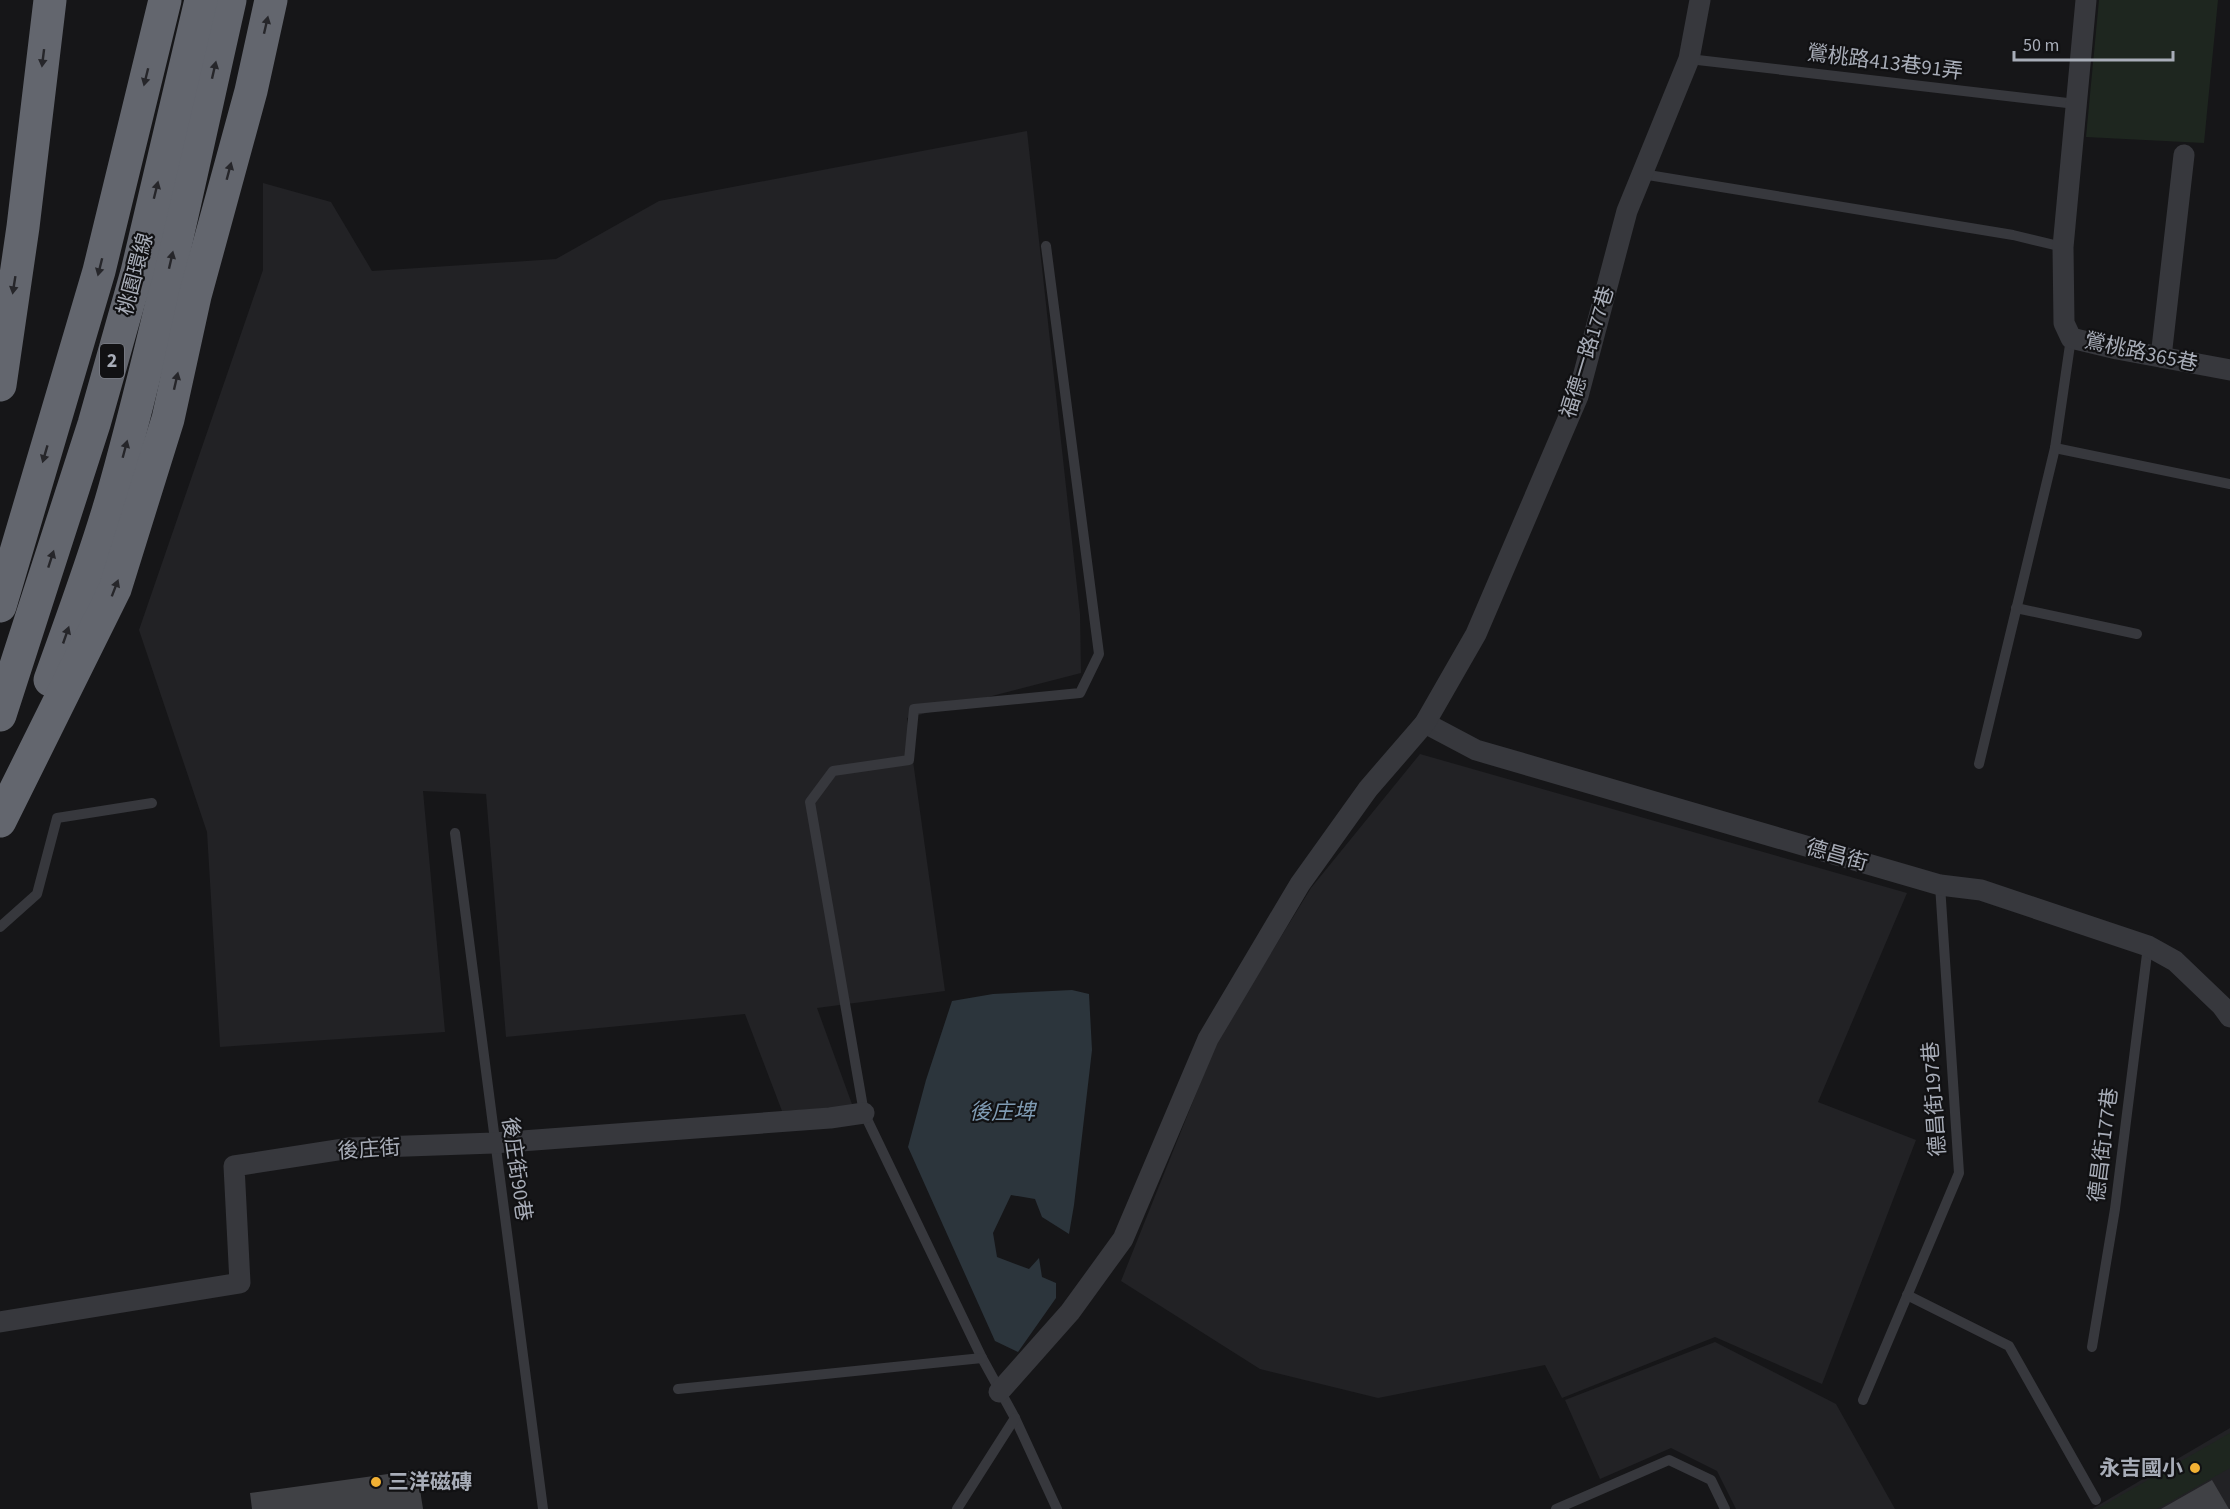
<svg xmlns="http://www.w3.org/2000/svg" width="2230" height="1509" font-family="'Source Sans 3','Noto Sans TC',sans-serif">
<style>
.built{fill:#222225}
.green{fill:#1e261f}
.water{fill:#2c353c}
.building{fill:#404145}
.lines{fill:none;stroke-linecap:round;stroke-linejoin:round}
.lane{stroke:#37383d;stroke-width:10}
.street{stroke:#37383d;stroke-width:21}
.highway{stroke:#63666e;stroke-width:33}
.oneway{fill:#26262a}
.poi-dot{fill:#f2b134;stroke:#111113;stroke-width:2}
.labels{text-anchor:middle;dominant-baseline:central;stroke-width:4.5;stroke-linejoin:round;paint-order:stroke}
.shield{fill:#111113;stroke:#7b7e86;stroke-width:1.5}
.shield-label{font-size:20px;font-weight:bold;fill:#a8adb8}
.street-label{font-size:21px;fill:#a8adb8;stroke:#111113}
.poi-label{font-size:21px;font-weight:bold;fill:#a8adb8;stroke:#111113;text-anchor:end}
.water-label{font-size:22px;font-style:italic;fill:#7f9bb3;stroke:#111113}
</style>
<rect width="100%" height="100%" fill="#161618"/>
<!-- built -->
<g class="built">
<polygon points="1027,131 1080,614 1081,673 907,718 945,991 817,1008 853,1107 782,1111 745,1014 506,1037 486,794 423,791 445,1032 220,1047 207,832 139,630 263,270 263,183 331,202 372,271 556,259 659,201"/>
<polygon points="1420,754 1907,893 1818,1102 1916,1140 1822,1384 1715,1337 1562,1398 1545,1365 1378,1398 1260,1369 1121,1281 1218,1039 1311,888"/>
<polygon points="1715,1342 1836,1404 1895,1509 1736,1509 1717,1471 1671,1448 1600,1479 1565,1400"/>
<polygon points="2230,1428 2230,1509 2092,1509"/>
</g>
<!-- green -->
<g class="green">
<polygon points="2099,0 2218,0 2204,143 2086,137"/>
<polygon points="2230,1433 2230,1468 2157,1509 2097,1509"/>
</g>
<!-- water -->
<polygon class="water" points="1072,990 1089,994 1092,1050 1074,1205 1069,1234 1042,1217 1035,1199 1011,1195 993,1233 997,1257 1029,1269 1039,1258 1042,1277 1056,1283 1056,1298 1018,1352 995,1341 908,1147 926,1080 952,1001 993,994"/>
<!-- building -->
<g class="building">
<polygon points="417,1470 423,1509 252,1509 250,1493"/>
<polygon points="2212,1480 2229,1509 2161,1509"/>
</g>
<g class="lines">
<!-- lane -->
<g class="lane">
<polyline points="1689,59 2076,104"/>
<polyline points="1642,174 2013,235 2063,247"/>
<polyline points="1046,246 1099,654 1080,693 914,709 909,760 833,771 810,802 864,1113 982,1358 1015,1418 1057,1509"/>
<polyline points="2055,448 2230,484"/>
<polyline points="2016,608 2137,634"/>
<polyline points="1979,764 2055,448 2071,338"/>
<polyline points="455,833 543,1509"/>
<polyline points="0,927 37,894 57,818 152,803"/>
<polyline points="1907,1295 2009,1346 2096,1500"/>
<polyline points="2092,1347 2115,1209 2148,946"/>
<polyline points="678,1389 982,1358"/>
<polyline points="1863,1400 1959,1173 1940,885"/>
<polyline points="957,1509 1015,1418"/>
<polyline points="1556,1509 1669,1460 1711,1480 1725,1509"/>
</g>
<!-- street -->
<g class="street">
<polyline points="2086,0 2063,247 2064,323 2071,338 2117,349 2230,370"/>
<polyline points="2161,357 2184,155"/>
<polyline points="1425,723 1476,750 1940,885 1981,890 2148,946 2175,961 2222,1006 2230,1017"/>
<polyline points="0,1322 240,1283 234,1166 350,1148 494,1143 830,1118 864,1113"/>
<polyline points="999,1392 1070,1312 1123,1239 1208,1039 1300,884 1368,789 1425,723 1476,634 1578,396 1627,211 1689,59 1700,0"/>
</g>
<!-- highway -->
<g class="highway">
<polyline points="0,385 23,227 50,0"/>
<polyline points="0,606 99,271 165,0"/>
<path d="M50,680C72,618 96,555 114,491C159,329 193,164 230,0"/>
<polyline points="0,715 94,424 137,272 201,0"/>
<polyline points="0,821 115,589 168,419 195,296 251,91 271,0"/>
</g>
</g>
<!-- one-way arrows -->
<defs><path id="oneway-solid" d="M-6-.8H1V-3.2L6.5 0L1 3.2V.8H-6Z" transform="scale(1.5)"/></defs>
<g class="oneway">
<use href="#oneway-solid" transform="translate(266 25) rotate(-77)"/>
<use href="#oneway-solid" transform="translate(43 58) rotate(97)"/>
<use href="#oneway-solid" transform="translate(214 70) rotate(-77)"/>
<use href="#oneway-solid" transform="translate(146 77) rotate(104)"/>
<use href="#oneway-solid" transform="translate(229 171) rotate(-75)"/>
<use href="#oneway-solid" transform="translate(156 190) rotate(-76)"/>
<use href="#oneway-solid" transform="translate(171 260) rotate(-77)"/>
<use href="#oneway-solid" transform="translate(100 267) rotate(104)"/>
<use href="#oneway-solid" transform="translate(14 285) rotate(99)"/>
<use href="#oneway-solid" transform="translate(176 381) rotate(-77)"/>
<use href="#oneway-solid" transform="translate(125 449) rotate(-75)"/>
<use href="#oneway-solid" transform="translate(45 454) rotate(106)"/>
<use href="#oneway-solid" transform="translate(51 559) rotate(-72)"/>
<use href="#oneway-solid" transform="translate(115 588) rotate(-69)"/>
<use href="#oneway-solid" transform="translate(66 635) rotate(-71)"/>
</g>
<!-- markers -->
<g class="poi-dot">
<circle cx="2195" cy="1468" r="6"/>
<circle cx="376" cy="1482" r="6"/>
</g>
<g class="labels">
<!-- shield labels -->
<rect class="shield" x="100" y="344" width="24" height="34" rx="4.5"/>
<g class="shield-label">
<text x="112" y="361">2</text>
</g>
<!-- street labels -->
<g class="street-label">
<text transform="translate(1885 62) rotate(7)">鶯桃路413巷91弄</text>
<text transform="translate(135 274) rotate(-75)">桃園環線</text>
<text transform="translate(1587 352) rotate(-73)">福德一路177巷</text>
<text transform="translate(2141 352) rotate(12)">鶯桃路365巷</text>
<text transform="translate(1837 855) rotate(16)">德昌街</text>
<text transform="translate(1934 1099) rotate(-94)">德昌街197巷</text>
<text transform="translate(2103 1145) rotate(-83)">德昌街177巷</text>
<text transform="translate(369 1149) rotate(-4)">後庄街</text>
<text transform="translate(517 1169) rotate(82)">後庄街90巷</text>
</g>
<!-- poi labels -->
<g class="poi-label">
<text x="2183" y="1468">永吉國小</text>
<text x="388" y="1482" text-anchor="start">三洋磁磚</text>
</g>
<!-- water labels -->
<g class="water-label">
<text x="1002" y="1112">後庄埤</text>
</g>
</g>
<!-- scale -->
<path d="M2014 51v9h159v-9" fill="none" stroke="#a8adb8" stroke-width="3"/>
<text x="2023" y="51" font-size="18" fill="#a8adb8" stroke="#111113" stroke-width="4.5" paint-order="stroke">50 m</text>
</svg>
